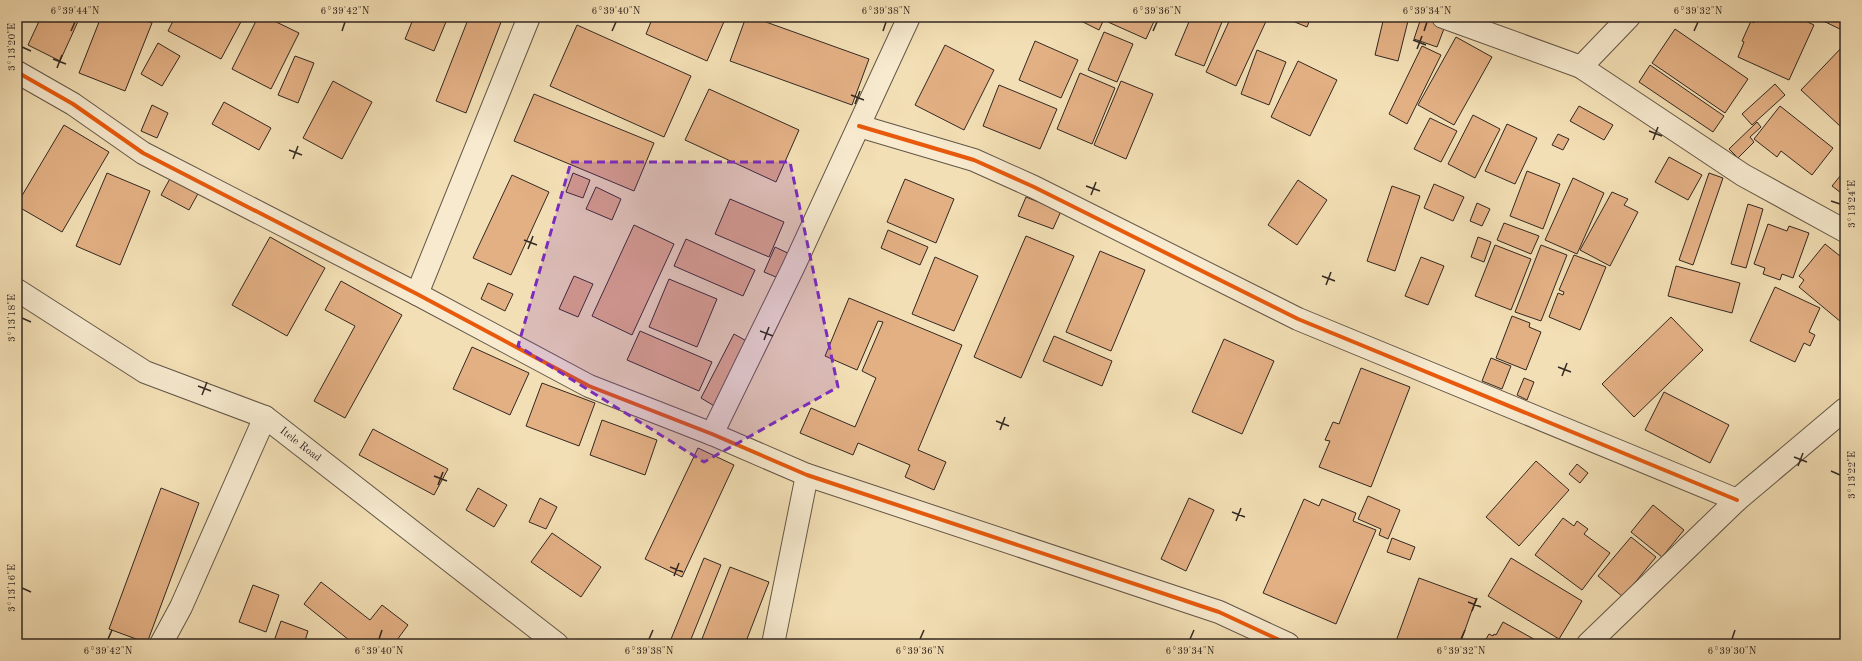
<svg xmlns="http://www.w3.org/2000/svg" width="1862" height="661" font-family="'Old Standard TT',serif">
<style>
.building{fill:#e3b084;stroke:#332821}
.lines{fill:none;stroke-linecap:round;stroke-linejoin:round}
.street-casing{stroke:#635646;stroke-width:24}
.street{stroke:#f7eacf;stroke-width:22}
.cycleway-casing{stroke:#f7eacf;stroke-width:6}
.cycleway{stroke:#e8590c;stroke-width:4}
.marked{fill:#7b2cbf;fill-opacity:0.2;stroke:#7b2cbf;stroke-width:3;stroke-dasharray:8 5;stroke-linejoin:round}
.ticks{fill:none;stroke:#332821;stroke-width:1.5}
.labels{text-anchor:middle;dominant-baseline:central;stroke-width:3.5;stroke-linejoin:round;paint-order:stroke}
.street-label{font-size:11px;fill:#332821;stroke:#f7eacf}
.neatline{fill:none;stroke:#332821;stroke-width:1.5}
.ticks-label{font-size:10px;text-anchor:middle;fill:#332821}
</style>
<rect width="100%" height="100%" fill="#f3dfb5"/>
<filter id="stains"><feTurbulence type="fractalNoise" baseFrequency=".005" numOctaves="4"/><feColorMatrix values="0 0 0 0 .2 0 0 0 0 .09 0 0 0 0 .02 0 0 0 .5 -.17"/></filter>
<radialGradient id="worn" r=".72"><stop offset=".6" stop-color="#630" stop-opacity="0"/><stop offset="1" stop-color="#630" stop-opacity=".3"/></radialGradient>
<!-- building -->
<g class="building">
<polygon points="41,17 80,17 60,61 28,45"/>
<polygon points="101,17 136,17 152,23 125,91 79,73"/>
<polygon points="175,17 240,17 243,18 221,59 168,31"/>
<polygon points="258,17 266,17 299,33 271,89 232,69"/>
<polygon points="414,17 448,17 434,51 405,39"/>
<polygon points="469,17 503,17 466,113 436,101"/>
<polygon points="653,17 726,17 707,61 646,34"/>
<polygon points="746,17 752,17 869,59 852,105 730,61"/>
<polygon points="1073,17 1105,17 1099,30"/>
<polygon points="1110,17 1156,17 1146,39 1108,22"/>
<polygon points="1191,17 1210,17 1222,22 1204,66 1175,55"/>
<polygon points="1231,17 1268,17 1236,86 1206,72"/>
<polygon points="1286,17 1311,17 1307,27 1285,18"/>
<polygon points="1384,17 1409,17 1398,61 1375,55"/>
<polygon points="1757,17 1797,17 1814,25 1789,80 1738,57 1744,42 1742,41 1751,21 1754,23"/>
<polygon points="1815,17 1845,17 1845,24 1842,30"/>
<polygon points="1421,18 1445,26 1437,47 1414,39"/>
<polygon points="577,25 691,76 664,137 550,86"/>
<polygon points="1675,29 1748,79 1725,113 1652,63"/>
<polygon points="1104,32 1133,44 1117,82 1088,70"/>
<polygon points="1456,37 1492,57 1454,125 1418,105"/>
<polygon points="1035,41 1078,60 1061,98 1019,80"/>
<polygon points="158,43 180,56 162,86 141,74"/>
<polygon points="1845,44 1845,121 1840,126 1801,90"/>
<polygon points="945,45 994,70 964,130 915,105"/>
<polygon points="1422,46 1441,55 1407,124 1389,114"/>
<polygon points="1257,50 1286,62 1269,105 1241,94"/>
<polygon points="295,56 314,63 298,103 278,95"/>
<polygon points="1298,61 1337,80 1310,136 1271,117"/>
<polygon points="1650,65 1724,116 1713,132 1639,82"/>
<polygon points="1080,73 1115,88 1092,144 1057,129"/>
<polygon points="333,81 372,102 342,159 303,138"/>
<polygon points="1121,81 1153,94 1126,159 1094,145"/>
<polygon points="1775,84 1785,95 1752,125 1742,114"/>
<polygon points="999,85 1057,109 1040,149 983,126"/>
<polygon points="709,89 799,130 776,182 685,140"/>
<polygon points="534,94 654,143 634,191 514,141"/>
<polygon points="224,102 271,128 259,150 212,124"/>
<polygon points="152,105 168,113 157,138 141,131"/>
<polygon points="1579,106 1613,125 1604,140 1570,121"/>
<polygon points="1780,106 1833,148 1812,175 1781,151 1777,157 1754,139"/>
<polygon points="1473,115 1500,129 1475,178 1448,164"/>
<polygon points="1430,118 1457,131 1441,162 1414,149"/>
<polygon points="1757,122 1761,127 1750,137 1754,142 1738,158 1729,149"/>
<polygon points="1507,124 1537,138 1515,184 1485,171"/>
<polygon points="64,125 109,152 62,232 17,206 17,204"/>
<polygon points="1558,134 1569,139 1563,150 1552,145"/>
<polygon points="1669,157 1702,175 1688,200 1655,182"/>
<polygon points="1845,170 1845,196 1832,186"/>
<polygon points="1527,171 1560,184 1543,229 1510,216"/>
<polygon points="107,173 150,191 120,265 76,246"/>
<polygon points="573,173 590,180 583,198 566,192"/>
<polygon points="1709,173 1723,178 1693,265 1679,260"/>
<polygon points="172,175 200,190 189,210 161,195"/>
<polygon points="512,175 549,192 511,275 473,258"/>
<polygon points="1573,178 1604,193 1577,254 1545,240"/>
<polygon points="905,179 954,199 936,243 887,222"/>
<polygon points="1298,180 1327,200 1297,245 1268,225"/>
<polygon points="1434,184 1464,197 1453,221 1424,208"/>
<polygon points="1392,186 1420,196 1395,271 1367,261"/>
<polygon points="596,187 621,199 612,220 586,209"/>
<polygon points="1612,192 1628,199 1624,205 1638,212 1610,266 1580,250"/>
<polygon points="1026,197 1061,211 1053,229 1018,216"/>
<polygon points="730,199 784,222 769,257 715,234"/>
<polygon points="1477,203 1490,209 1482,226 1470,221"/>
<polygon points="1748,204 1763,209 1746,268 1731,264"/>
<polygon points="1504,223 1539,236 1531,254 1497,240"/>
<polygon points="1768,224 1787,231 1789,226 1809,233 1793,278 1782,274 1780,280 1763,274 1765,268 1754,264"/>
<polygon points="634,225 674,244 632,335 592,316"/>
<polygon points="888,230 928,247 920,265 881,248"/>
<polygon points="1026,236 1074,256 1021,378 974,357"/>
<polygon points="270,237 325,268 287,336 232,305"/>
<polygon points="1478,237 1491,242 1484,262 1471,257"/>
<polygon points="686,239 755,270 743,296 674,266"/>
<polygon points="1825,244 1845,260 1845,318 1841,322 1799,287 1804,280 1799,276"/>
<polygon points="1495,245 1531,259 1511,310 1475,296"/>
<polygon points="1541,245 1567,255 1541,321 1515,312"/>
<polygon points="775,247 794,256 783,280 764,272"/>
<polygon points="1100,251 1145,270 1111,351 1066,332"/>
<polygon points="1574,255 1606,267 1580,330 1549,317 1558,293 1563,295 1564,292 1559,290"/>
<polygon points="935,257 978,276 954,331 912,314"/>
<polygon points="1421,257 1444,266 1428,305 1405,296"/>
<polygon points="1676,266 1740,283 1732,313 1668,296"/>
<polygon points="574,276 593,284 578,317 559,309"/>
<polygon points="669,279 717,299 697,347 649,327"/>
<polygon points="341,281 402,315 345,418 314,401 355,326 325,310"/>
<polygon points="488,283 513,294 505,311 481,299"/>
<polygon points="1775,287 1820,308 1809,332 1815,335 1810,346 1804,343 1795,362 1750,341"/>
<polygon points="849,298 962,345 918,450 946,462 934,490 905,477 910,465 858,443 853,455 800,433 811,408 855,427 876,378 862,371 883,322 878,321 857,370 825,356"/>
<polygon points="1512,316 1530,323 1529,327 1541,332 1526,370 1496,358"/>
<polygon points="1671,317 1703,350 1634,417 1602,384"/>
<polygon points="640,331 712,362 699,391 627,360"/>
<polygon points="734,334 750,343 716,407 701,398"/>
<polygon points="1054,336 1112,361 1102,386 1043,361"/>
<polygon points="1224,339 1274,361 1242,434 1192,412"/>
<polygon points="472,347 529,373 510,415 453,389"/>
<polygon points="1491,358 1511,366 1502,389 1482,381"/>
<polygon points="1361,368 1410,387 1371,487 1319,467 1330,441 1325,440 1333,422 1339,424"/>
<polygon points="1524,378 1534,382 1527,400 1517,395"/>
<polygon points="542,383 595,403 579,446 526,426"/>
<polygon points="1664,392 1729,425 1710,463 1645,430"/>
<polygon points="602,420 657,440 645,475 590,455"/>
<polygon points="373,429 448,469 434,495 359,455"/>
<polygon points="698,448 734,465 682,577 645,559"/>
<polygon points="1536,461 1569,490 1519,546 1486,517"/>
<polygon points="1577,464 1588,473 1580,483 1569,474"/>
<polygon points="161,488 199,503 147,643 109,629"/>
<polygon points="478,488 507,505 494,527 466,510"/>
<polygon points="1368,496 1400,510 1388,539 1379,535 1381,529 1358,519"/>
<polygon points="540,498 557,507 546,529 529,522"/>
<polygon points="1189,498 1214,510 1186,571 1161,559"/>
<polygon points="1304,499 1319,506 1322,499 1356,513 1353,521 1376,530 1336,624 1263,593"/>
<polygon points="1653,505 1684,530 1662,557 1631,532"/>
<polygon points="1563,518 1574,526 1577,521 1588,529 1584,534 1610,553 1582,590 1535,555"/>
<polygon points="552,533 601,567 581,597 531,562"/>
<polygon points="1631,537 1656,557 1623,597 1598,576"/>
<polygon points="1392,538 1415,547 1410,560 1387,552"/>
<polygon points="704,558 721,565 689,644 669,644"/>
<polygon points="1511,558 1582,601 1559,639 1488,596"/>
<polygon points="730,567 769,582 745,644 700,644"/>
<polygon points="1419,578 1476,599 1460,644 1395,644"/>
<polygon points="321,582 370,620 382,605 408,625 394,644 354,644 304,604"/>
<polygon points="253,585 279,595 266,632 239,622"/>
<polygon points="281,621 308,631 304,644 273,644"/>
<polygon points="1503,622 1541,643 1540,644 1483,644 1489,634 1493,636 1494,634 1496,635"/>
</g>
<g class="lines">
<defs>
<g id="street">
<polyline points="1443,17 1581,67 1743,175 1845,231"/>
<polyline points="1581,67 1629,17"/>
<polyline points="17,72 73,104 143,153 417,294 589,386 712,434 807,475 1219,612 1288,644"/>
<polyline points="859,126 974,160 1034,187 1298,319 1737,500"/>
<path id="s1" d="M17,290L145,372L265,417L557,644"/>
<polyline points="417,294 529,17"/>
<polyline points="712,434 793,268 909,17"/>
<polyline points="161,644 181,607 265,417"/>
<polyline points="773,644 807,475"/>
<polyline points="1588,644 1737,500 1845,409"/>
</g>
</defs>
<!-- street casing -->
<use href="#street" class="street-casing"/>
<!-- street -->
<use href="#street" class="street"/>
<defs>
<g id="cycleway">
<polyline points="17,72 73,104 143,153 417,294 589,386 712,434 807,475 1219,612 1288,644"/>
<polyline points="859,126 974,160 1034,187 1298,319 1737,500"/>
</g>
</defs>
<!-- cycleway casing -->
<use href="#cycleway" class="cycleway-casing"/>
<!-- cycleway -->
<use href="#cycleway" class="cycleway"/>
</g>
<!-- marked area -->
<path class="marked" d="M571,162H790L838,387L704,462L518,346Z"/>
<!-- ticks -->
<path class="ticks" d="M71,31L75,22M342,31L345,22M612,31L616,22M883,31L886,22M1153,31L1157,22M1424,31L1427,22M1694,31L1698,22M1413,40L1426,45M22,47L31,51M1417,49L1422,36M53,59L66,64M57,68L62,55M851,95L864,100M855,104L860,91M1649,131L1662,136M1653,140L1658,127M289,150L302,155M293,159L298,146M1086,186L1100,191M1091,195L1096,182M1831,201L1840,204M524,240L537,245M528,249L533,236M1322,276L1335,281M1326,285L1331,272M22,318L31,322M760,331L773,336M764,340L769,327M1558,367L1571,372M1562,376L1567,363M198,386L211,391M202,395L207,382M996,421L1009,426M1000,430L1005,417M1794,457L1807,462M1798,466L1803,453M1831,471L1840,475M434,476L447,481M438,485L443,472M1232,512L1245,517M1236,521L1241,508M670,567L683,572M674,576L679,563M22,588L31,592M1468,602L1481,607M1472,611L1477,598M108,639L112,630M379,639L382,630M649,639L653,630M920,639L924,630M1190,639L1194,630M1461,639L1465,630M1732,639L1735,630"/>
<g class="labels">
<!-- street labels -->
<g class="street-label">
<text stroke="none"><textPath href="#s1" startOffset="325">Itele Road</textPath></text>
</g>
</g>
<!-- margin -->
<rect width="1862" height="661" fill="none" stroke="#f3dfb5" stroke-width="44"/>
<rect x="22" y="22" width="1818" height="617" class="neatline"/>
<g class="ticks-label">
<text x="75" y="14">6°39'44"N</text>
<text x="345" y="14">6°39'42"N</text>
<text x="616" y="14">6°39'40"N</text>
<text x="886" y="14">6°39'38"N</text>
<text x="1157" y="14">6°39'36"N</text>
<text x="1427" y="14">6°39'34"N</text>
<text x="1698" y="14">6°39'32"N</text>
<text transform="translate(11 47) rotate(-90)" y="4">3°13'20"E</text>
<text transform="translate(1851 204) rotate(-90)" y="4">3°13'24"E</text>
<text transform="translate(11 318) rotate(-90)" y="4">3°13'18"E</text>
<text transform="translate(1851 475) rotate(-90)" y="4">3°13'22"E</text>
<text transform="translate(11 588) rotate(-90)" y="4">3°13'16"E</text>
<text x="108" y="654">6°39'42"N</text>
<text x="379" y="654">6°39'40"N</text>
<text x="649" y="654">6°39'38"N</text>
<text x="920" y="654">6°39'36"N</text>
<text x="1190" y="654">6°39'34"N</text>
<text x="1461" y="654">6°39'32"N</text>
<text x="1732" y="654">6°39'30"N</text>
</g>
<rect width="100%" height="100%" filter="url(#stains)"/>
<rect width="100%" height="100%" fill="url(#worn)"/>
</svg>
